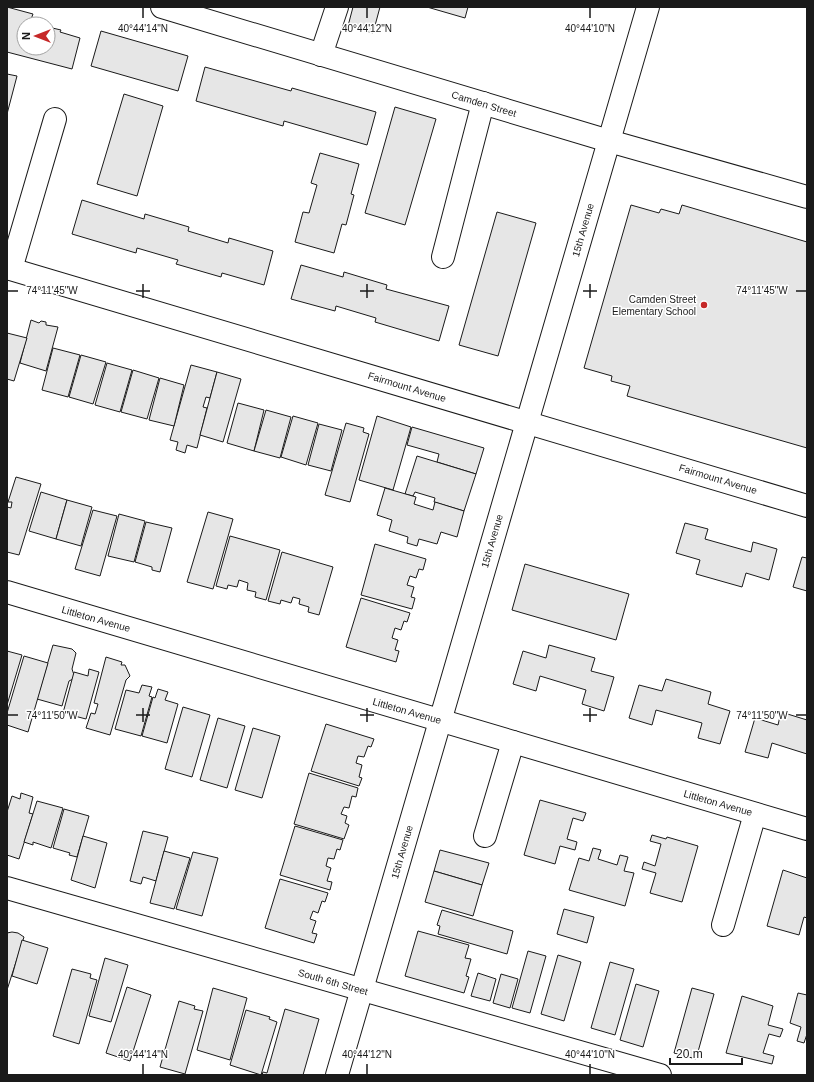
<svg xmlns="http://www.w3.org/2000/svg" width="814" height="1082" font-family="Arial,sans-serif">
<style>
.building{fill:#e6e6e6;stroke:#1a1a1a}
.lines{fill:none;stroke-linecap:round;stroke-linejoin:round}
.minor-casing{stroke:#1a1a1a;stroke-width:24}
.minor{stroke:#fff;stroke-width:22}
.ticks{fill:none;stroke:#1a1a1a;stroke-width:1.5}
.poi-dot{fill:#c62828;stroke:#fff;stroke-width:1.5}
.labels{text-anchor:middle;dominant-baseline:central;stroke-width:3;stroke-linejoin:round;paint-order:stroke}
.street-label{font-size:10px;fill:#1a1a1a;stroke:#fff}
.poi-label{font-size:10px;fill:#1a1a1a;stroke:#fff;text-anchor:end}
.ticks-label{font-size:10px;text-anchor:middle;fill:#1a1a1a;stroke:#fff;stroke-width:3;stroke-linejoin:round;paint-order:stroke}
</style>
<rect width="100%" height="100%" fill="#fff"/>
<!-- building -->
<g class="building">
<polygon points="7,7 33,14 30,22 38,24 24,24 24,48 48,48 48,27 61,30 60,32 80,38 72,69 7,52"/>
<polygon points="353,7 380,7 373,33 348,26"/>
<polygon points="427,7 468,7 465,18"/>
<polygon points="101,31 188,56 178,91 91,66"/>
<polygon points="205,67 291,91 292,88 376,112 367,145 284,121 283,126 196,101"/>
<polygon points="7,74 17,76 7,114"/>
<polygon points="124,94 163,106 137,196 97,184"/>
<polygon points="395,107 436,119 405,225 365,213"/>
<polygon points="320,153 359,164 351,194 354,195 346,225 342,224 334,253 295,242 303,212 309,213 317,185 311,183"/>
<polygon points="82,200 144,219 145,214 189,227 188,231 228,243 229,238 273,251 264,285 222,273 221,277 176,264 178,260 137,248 136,253 72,234"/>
<polygon points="631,205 659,213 661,209 679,214 682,205 807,242 807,448 627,396 630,386 611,381 612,376 584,368"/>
<polygon points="497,212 536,223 498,356 459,345"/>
<polygon points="301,265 343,277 344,272 387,285 386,289 449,306 439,341 375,322 376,318 336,306 335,311 291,299"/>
<polygon points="31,320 39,323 41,321 46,322 46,325 58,327 46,371 20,363"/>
<polygon points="7,333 27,338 14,381 7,379"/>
<polygon points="53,348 80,355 68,397 42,390"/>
<polygon points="81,355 106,362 93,404 69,397"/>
<polygon points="107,363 132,370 120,412 95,405"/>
<polygon points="191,365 217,372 210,398 206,397 203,407 207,408 197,448 187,445 185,453 176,450 178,442 170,440"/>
<polygon points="133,370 159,378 147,419 121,412"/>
<polygon points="217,372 241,379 223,442 200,435"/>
<polygon points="160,378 184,385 174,426 149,420"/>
<polygon points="238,403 264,410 254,451 227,443"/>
<polygon points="266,410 291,417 280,458 254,451"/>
<polygon points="293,416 318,423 306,465 281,457"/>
<polygon points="377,416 411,427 393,490 359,480"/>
<polygon points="346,423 364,428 363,432 369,434 350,502 325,495"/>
<polygon points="319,424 342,430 331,471 308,465"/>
<polygon points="412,427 484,448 476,474 437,462 439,454 407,445"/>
<polygon points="417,456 476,474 464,511 434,502 435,498 415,492 413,496 405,494"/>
<polygon points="16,477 41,484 19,555 7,552 7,507 11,508 12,502 8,502"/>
<polygon points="385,488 416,497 414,504 433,510 435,502 464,511 457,537 441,532 437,544 419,539 417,546 407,543 408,537 389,531 392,520 377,515"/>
<polygon points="41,492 67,500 56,539 29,531"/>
<polygon points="67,500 92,507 81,546 56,539"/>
<polygon points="93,510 117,516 100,576 75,569"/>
<polygon points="208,512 233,519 213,589 187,582"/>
<polygon points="119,514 145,521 134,562 108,556"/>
<polygon points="146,522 172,528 160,572 152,570 152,567 135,562"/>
<polygon points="685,523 708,529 705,539 751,552 753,542 777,549 769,580 746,573 742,587 696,574 700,560 676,553"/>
<polygon points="230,536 280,550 266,600 255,597 256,592 247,590 248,583 239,580 237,587 228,585 227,589 216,586"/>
<polygon points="375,544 426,559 423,570 419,569 416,578 410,576 407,585 414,587 411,597 415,598 412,609 361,595"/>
<polygon points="282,552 333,567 319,615 308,612 309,607 299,604 300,599 293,597 291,603 281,600 280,604 268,601"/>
<polygon points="802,557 807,558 807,591 793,587"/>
<polygon points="525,564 629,594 616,640 512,610"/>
<polygon points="361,598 410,613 407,622 404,621 401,630 395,628 392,638 398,640 395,650 399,651 396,662 346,647"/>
<polygon points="53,645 72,649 76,653 72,669 74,675 73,679 69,681 62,706 37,699"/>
<polygon points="549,645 595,658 591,671 614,677 604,711 582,704 586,690 540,676 536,691 513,684 523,651 546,658"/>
<polygon points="7,651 22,655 7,705"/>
<polygon points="24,656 48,663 28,732 7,725 7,713"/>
<polygon points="106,657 122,662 121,665 125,665 130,676 126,680 110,735 86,728 91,713 95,714 98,704 94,703"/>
<polygon points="89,669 99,672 86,719 63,713 74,672 88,676"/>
<polygon points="666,679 711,692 708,704 730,711 720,744 698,738 702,723 656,710 652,725 629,718 639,685 662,691"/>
<polygon points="142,685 152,687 149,696 152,697 141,736 115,729 126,690 139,693"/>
<polygon points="158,689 168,692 165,700 178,704 167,743 142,736 153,697 155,698"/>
<polygon points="183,707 210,715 192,777 165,769"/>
<polygon points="781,712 807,720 807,754 772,743 768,758 745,752 755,718 778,725"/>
<polygon points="218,718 245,726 227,788 200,780"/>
<polygon points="326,724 374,739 371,747 368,746 364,757 358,756 356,763 362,765 359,777 362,778 359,786 311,771"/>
<polygon points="253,728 280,736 262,798 235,790"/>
<polygon points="309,773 358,788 356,797 352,796 349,808 344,807 341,814 347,816 345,823 349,825 344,839 294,824"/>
<polygon points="21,793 33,797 29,813 33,814 19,859 7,855 7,812 12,796 20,799"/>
<polygon points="540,800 586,813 583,821 573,818 567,839 577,842 575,850 560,846 555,864 524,855"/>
<polygon points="37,801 63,808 51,848 33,842 33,845 24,842"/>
<polygon points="64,809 89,816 77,857 69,855 70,853 53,848"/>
<polygon points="295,826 343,840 340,850 337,849 334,859 328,858 326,866 331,868 327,881 332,882 330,890 280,875"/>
<polygon points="143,831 168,837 156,881 143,877 141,884 130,881"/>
<polygon points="652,835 666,839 667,837 698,846 682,902 650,893 656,873 642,869 644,862 655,866 661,844 650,841"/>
<polygon points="83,836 107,843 95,888 71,880"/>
<polygon points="593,848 601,850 598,859 617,865 620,855 628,857 624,871 634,873 625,906 569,890 579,858 589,861"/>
<polygon points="440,850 489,863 482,885 434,871"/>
<polygon points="164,851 190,858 174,909 150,903"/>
<polygon points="193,852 218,858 202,916 176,909"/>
<polygon points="783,870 807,878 807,918 804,917 799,935 767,926"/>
<polygon points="434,871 482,885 473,916 425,902"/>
<polygon points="280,879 328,893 325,902 322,901 318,913 313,911 310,919 316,921 312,933 317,934 314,943 265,928"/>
<polygon points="564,909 594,917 587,943 557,934"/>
<polygon points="442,910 513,931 507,954 438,934 440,926 437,925"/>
<polygon points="418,931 469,945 465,958 471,959 466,976 469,977 464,993 405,976"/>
<polygon points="12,932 18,933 24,937 7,990 7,933"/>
<polygon points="22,940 48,948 37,984 12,976"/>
<polygon points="528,951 546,956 530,1013 512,1008"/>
<polygon points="558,955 581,962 564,1021 541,1014"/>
<polygon points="105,958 128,965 111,1022 89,1016"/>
<polygon points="610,962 634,969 615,1035 591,1028"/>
<polygon points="72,969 91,974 90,978 97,980 79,1044 53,1036"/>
<polygon points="478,973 496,979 490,1001 471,996"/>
<polygon points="501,974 518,979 510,1008 493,1003"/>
<polygon points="636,984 659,991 643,1047 620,1040"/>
<polygon points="127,987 151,995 130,1061 106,1053"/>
<polygon points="213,988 247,998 230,1060 197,1050"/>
<polygon points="692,988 714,994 696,1059 674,1053"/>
<polygon points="798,993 807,995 807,1034 804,1043 797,1041 801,1027 790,1023"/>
<polygon points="742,996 773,1006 768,1025 783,1029 780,1037 769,1034 763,1053 774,1056 772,1064 726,1053"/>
<polygon points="179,1001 195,1006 194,1009 203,1011 185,1074 160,1067"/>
<polygon points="285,1009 319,1019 303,1075 262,1075 263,1072 267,1073"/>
<polygon points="246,1010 270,1017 269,1019 277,1022 261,1075 230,1065"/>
</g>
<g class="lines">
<defs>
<g id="minor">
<polyline points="162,7 609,141 807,197"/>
<polyline points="321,55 337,7"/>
<polyline points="443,257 483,103"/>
<polyline points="7,268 807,506"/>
<polyline points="11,269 55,119"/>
<polyline points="7,592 807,829"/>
<polyline points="485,836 513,742"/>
<polyline points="7,888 660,1075"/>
<polyline points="723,925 755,814"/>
<polyline points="337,1075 648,7"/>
</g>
</defs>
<!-- minor casing -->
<use href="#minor" class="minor-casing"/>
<!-- minor -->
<use href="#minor" class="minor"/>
</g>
<!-- ticks -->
<path class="ticks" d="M143,8V18M367,8V18M590,8V18M143,284V298M367,284V298M590,284V298M8,291H18M136,291H150M360,291H374M583,291H597M796,291H806M143,708V722M367,708V722M590,708V722M8,715H18M136,715H150M360,715H374M583,715H597M796,715H806M143,1064V1074M367,1064V1074M590,1064V1074"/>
<!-- markers -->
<circle class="poi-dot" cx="704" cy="305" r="4"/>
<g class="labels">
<!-- street labels -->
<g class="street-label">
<text transform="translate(484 104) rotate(17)">Camden Street</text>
<text transform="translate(583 230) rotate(-74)">15th Avenue</text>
<text transform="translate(407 387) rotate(17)">Fairmount Avenue</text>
<text transform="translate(718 479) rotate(17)">Fairmount Avenue</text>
<text transform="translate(492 541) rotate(-74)">15th Avenue</text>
<text transform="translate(96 619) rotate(16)">Littleton Avenue</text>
<text transform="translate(407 711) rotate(16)">Littleton Avenue</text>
<text transform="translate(718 803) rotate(16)">Littleton Avenue</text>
<text transform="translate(402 852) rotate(-74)">15th Avenue</text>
<text transform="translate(333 982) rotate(16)">South 6th Street</text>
</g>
<!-- poi labels -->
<g class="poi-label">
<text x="696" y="299">Camden Street<tspan x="696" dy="12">Elementary School</tspan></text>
</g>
</g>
<g class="ticks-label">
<text x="143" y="32">40°44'14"N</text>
<text x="367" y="32">40°44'12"N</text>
<text x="590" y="32">40°44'10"N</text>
<text x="762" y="294">74°11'45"W</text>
<text x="52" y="294">74°11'45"W</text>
<text x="762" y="719">74°11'50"W</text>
<text x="52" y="719">74°11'50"W</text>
<text x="143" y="1058">40°44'14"N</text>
<text x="367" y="1058">40°44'12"N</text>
<text x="590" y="1058">40°44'10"N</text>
</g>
<!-- border -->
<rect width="814" height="1082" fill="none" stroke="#1a1a1a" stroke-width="16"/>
<!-- north arrow -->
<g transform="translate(36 36) rotate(270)"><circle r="19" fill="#ffffff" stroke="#a3a3a3"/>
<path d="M0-3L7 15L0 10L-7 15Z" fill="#c62828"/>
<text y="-6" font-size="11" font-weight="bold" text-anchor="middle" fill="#1a1a1a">N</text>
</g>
<!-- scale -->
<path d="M670 1058v6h72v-6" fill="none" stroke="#1a1a1a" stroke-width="2"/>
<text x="676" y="1058" font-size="12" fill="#1a1a1a" stroke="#ffffff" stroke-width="3" paint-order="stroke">20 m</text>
</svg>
